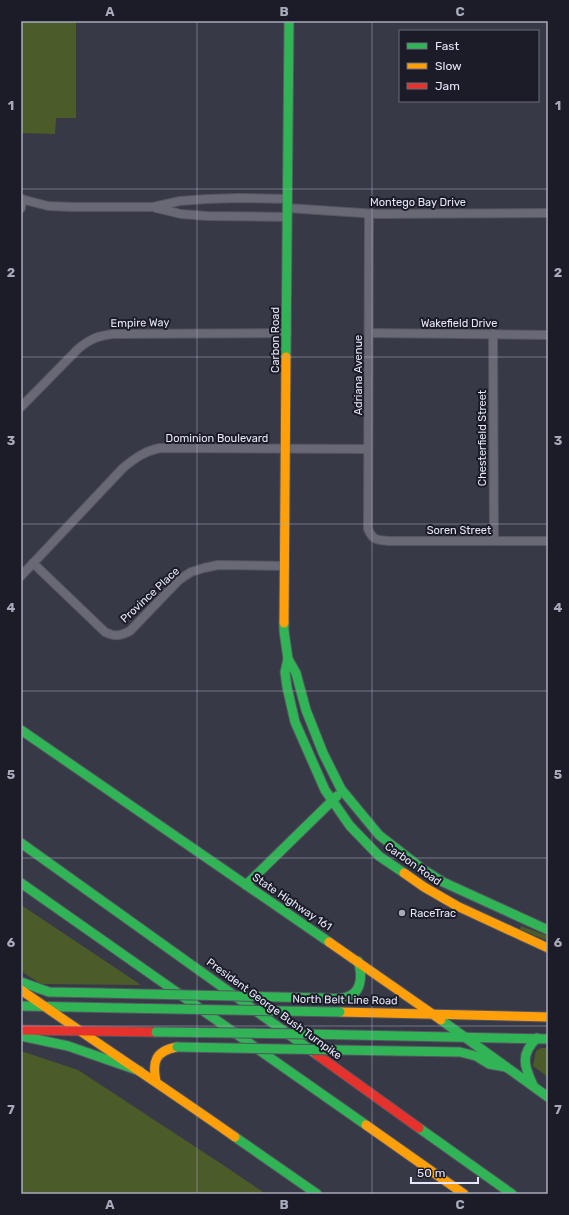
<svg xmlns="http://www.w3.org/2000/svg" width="569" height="1215" font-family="Rubik,sans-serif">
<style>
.green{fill:#4c5c28}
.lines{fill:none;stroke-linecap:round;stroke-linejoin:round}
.street-casing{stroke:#545561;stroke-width:10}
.fast-casing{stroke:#545561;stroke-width:11}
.slow-casing{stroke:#545561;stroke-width:11}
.jam-casing{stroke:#545561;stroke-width:11}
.street{stroke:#686974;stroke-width:8}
.fast{stroke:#30b455;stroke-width:9}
.slow{stroke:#ff9f0a;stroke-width:9}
.jam{stroke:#e5322d;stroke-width:9}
.fast-bridge-casing{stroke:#545561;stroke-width:11;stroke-linecap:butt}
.fast-bridge{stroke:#30b455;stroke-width:9}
.grid{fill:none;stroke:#a8aaba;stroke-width:1;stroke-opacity:0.55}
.poi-dot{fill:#a8aaba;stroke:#1b1c28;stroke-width:1.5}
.labels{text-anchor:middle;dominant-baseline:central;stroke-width:4;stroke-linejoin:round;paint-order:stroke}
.street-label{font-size:11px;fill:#e5e7f8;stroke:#1b1c28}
.poi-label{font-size:11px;fill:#e5e7f8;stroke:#1b1c28;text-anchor:start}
.neatline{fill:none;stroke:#a8aaba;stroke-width:1.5}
.grid-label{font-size:13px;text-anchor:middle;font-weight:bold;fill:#a8aaba}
</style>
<rect width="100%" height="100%" fill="#373947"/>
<!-- green -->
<g class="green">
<polygon points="21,21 76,21 76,118 56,118 55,134 21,133"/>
<polygon points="21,905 141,985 41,984 21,971"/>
<polygon points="521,926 548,936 548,941 520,929"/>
<polygon points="541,1048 548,1048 548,1077 533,1066 536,1051"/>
<polygon points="21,1051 78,1070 220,1163 266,1194 21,1194"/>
</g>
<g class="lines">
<defs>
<g id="street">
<polyline points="21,199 48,206 73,207 153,207 180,201 207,199 239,198 288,199"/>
<polyline points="21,208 22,199"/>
<polyline points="156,208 181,214 207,216 287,217"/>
<polyline points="287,208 377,214 548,213"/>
<path d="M369,214L368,529C373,541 378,540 390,541H548"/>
<polyline points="369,333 548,335"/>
<polyline points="493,334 494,541"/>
<path d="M21,407L78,349C90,339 97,336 113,334L287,333"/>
<path d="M33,563L105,632C115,637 120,636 130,631L179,580L191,572L204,568L218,565L285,566"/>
<path d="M21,576L123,468C135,458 145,451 160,448L368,449"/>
</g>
<g id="fast">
<polyline points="286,357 289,21"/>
<polyline points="284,623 284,631 288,659 285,672 287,687 295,722 325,790 350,826 379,856 404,873"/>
<polyline points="288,659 296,673 306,710 323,753 341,789 379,835 424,870 443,882 548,930"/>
<polyline points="21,730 329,942"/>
<polyline points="21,843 316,1054"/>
<polyline points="21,883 366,1125"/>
<polyline points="246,885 337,796"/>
<polyline points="21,982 49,992 101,993"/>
<path d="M321,998C328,998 336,999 343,998C362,995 363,976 358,961"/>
<polyline points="21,1006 121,1008"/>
<polyline points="441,1020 548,1097"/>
<polyline points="305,1034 548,1039"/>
<polyline points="21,1036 68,1046 140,1071"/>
<polyline points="397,1051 460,1052 476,1056 489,1064 506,1067"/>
<path d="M533,1085C524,1066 520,1054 537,1038"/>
<polyline points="419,1128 512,1194"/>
<polyline points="235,1137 317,1194"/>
</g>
<g id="slow">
<polyline points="284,623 286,357"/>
<polyline points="404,873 424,887 457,906 548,948"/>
<polyline points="329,942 441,1020"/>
<path d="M21,990C92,1040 164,1087 235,1137"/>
<polyline points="340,1012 548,1017"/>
<path d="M156,1082C152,1062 155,1051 177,1047"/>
<polyline points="366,1125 464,1194"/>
</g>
<g id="jam">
<polyline points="21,1030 156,1032"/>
<polyline points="316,1054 419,1128"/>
</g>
</defs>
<!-- street casing -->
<use href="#street" class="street-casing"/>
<!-- fast casing -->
<use href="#fast" class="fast-casing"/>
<!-- slow casing -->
<use href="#slow" class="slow-casing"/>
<!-- jam casing -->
<use href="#jam" class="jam-casing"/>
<!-- street -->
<use href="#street" class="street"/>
<!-- fast -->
<use href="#fast" class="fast"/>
<!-- slow -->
<use href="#slow" class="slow"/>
<!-- jam -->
<use href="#jam" class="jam"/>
<defs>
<g id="fast-bridge">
<polyline points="101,993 321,998"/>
<polyline points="121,1008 340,1012"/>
<polyline points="156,1032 305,1034"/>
<polyline points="177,1047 397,1051"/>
</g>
</defs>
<!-- fast-bridge casing -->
<use href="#fast-bridge" class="fast-bridge-casing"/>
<!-- fast-bridge -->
<use href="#fast-bridge" class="fast-bridge"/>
</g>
<!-- grid -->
<path class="grid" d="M197,21V1194M372,21V1194M21,189H548M21,357H548M21,524H548M21,691H548M21,858H548M21,1026H548"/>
<!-- markers -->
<circle class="poi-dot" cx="402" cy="913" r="4"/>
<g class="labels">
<!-- street labels -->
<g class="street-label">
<text x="418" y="202">Montego Bay Drive</text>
<text transform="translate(140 323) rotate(-1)">Empire Way</text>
<text x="459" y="323">Wakefield Drive</text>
<text transform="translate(275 340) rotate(-90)">Carbon Road</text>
<text transform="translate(358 375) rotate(-90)">Adriana Avenue</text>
<text x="217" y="438">Dominion Boulevard</text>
<text transform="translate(482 438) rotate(-90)">Chesterfield Street</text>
<text x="459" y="530">Soren Street</text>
<text transform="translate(150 595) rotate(-43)">Province Place</text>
<text transform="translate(413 864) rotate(35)">Carbon Road</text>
<text transform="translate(292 902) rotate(34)">State Highway 161</text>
<text transform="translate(345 1000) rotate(1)">North Belt Line Road</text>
<text transform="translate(274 1009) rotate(36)">President George Bush Turnpike</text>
</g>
<!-- poi labels -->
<g class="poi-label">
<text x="410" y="913">RaceTrac</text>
</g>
</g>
<!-- border -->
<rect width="569" height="1215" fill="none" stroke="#1b1c28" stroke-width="44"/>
<!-- legend -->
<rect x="399" y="30" width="140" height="72" fill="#1b1c28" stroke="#6c6d7b"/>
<rect x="407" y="43" width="20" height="6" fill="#30b455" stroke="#6c6d7b"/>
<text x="435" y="50" font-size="12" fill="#e5e7f8">Fast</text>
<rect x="407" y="63" width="20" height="6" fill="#ff9f0a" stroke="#6c6d7b"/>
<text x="435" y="70" font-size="12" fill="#e5e7f8">Slow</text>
<rect x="407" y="83" width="20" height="6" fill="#e5322d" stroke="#6c6d7b"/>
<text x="435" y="90" font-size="12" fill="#e5e7f8">Jam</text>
<!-- scale -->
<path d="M411 1177v6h67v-6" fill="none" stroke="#e5e7f8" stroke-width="2"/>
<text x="417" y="1177" font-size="12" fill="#e5e7f8" stroke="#1b1c28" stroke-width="3" paint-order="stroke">50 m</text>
<rect x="22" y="22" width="525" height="1171" class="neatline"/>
<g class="grid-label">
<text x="110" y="16">A</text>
<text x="284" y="16">B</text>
<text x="460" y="16">C</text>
<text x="11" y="110">1</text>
<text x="558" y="110">1</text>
<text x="11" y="277">2</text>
<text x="558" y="277">2</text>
<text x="11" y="445">3</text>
<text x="558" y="445">3</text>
<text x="11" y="612">4</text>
<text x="558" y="612">4</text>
<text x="11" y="779">5</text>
<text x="558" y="779">5</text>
<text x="11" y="947">6</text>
<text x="558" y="947">6</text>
<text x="11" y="1114">7</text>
<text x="558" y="1114">7</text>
<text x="110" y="1209">A</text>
<text x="284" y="1209">B</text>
<text x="460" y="1209">C</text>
</g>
</svg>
